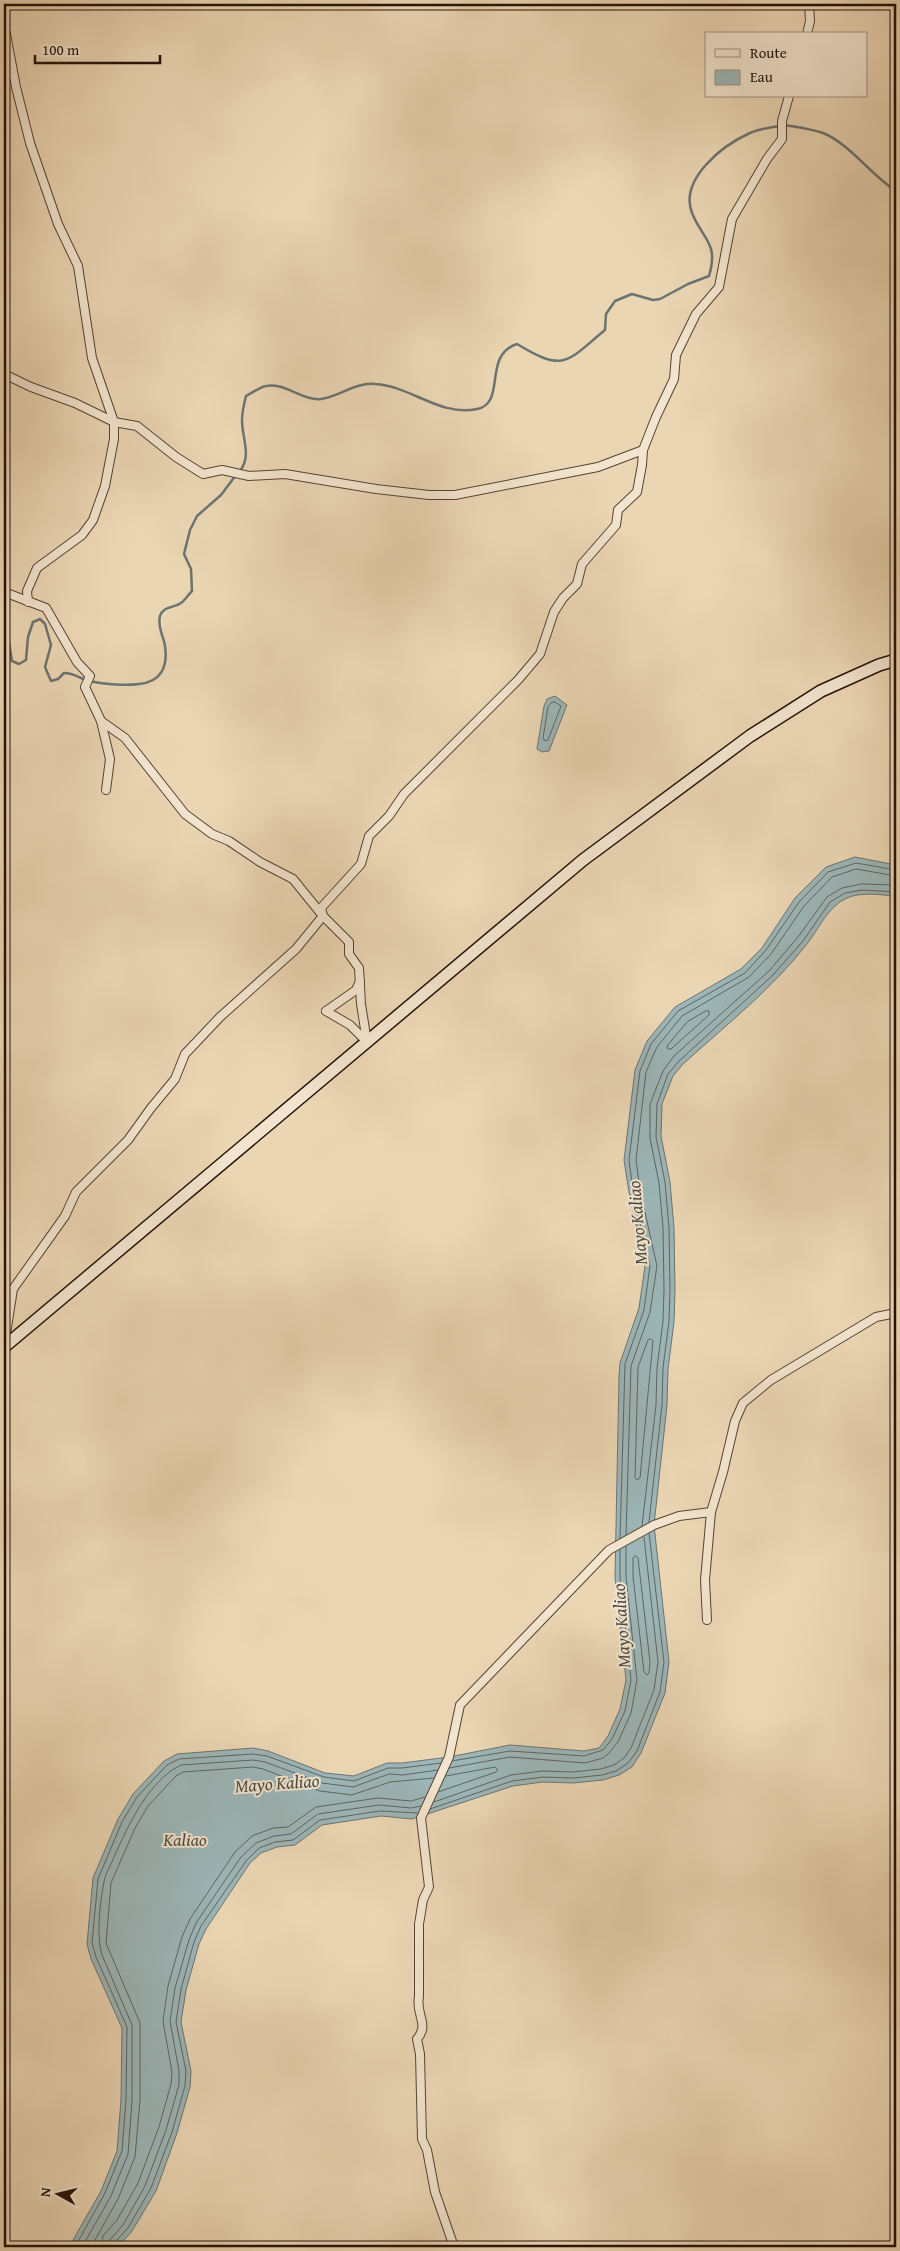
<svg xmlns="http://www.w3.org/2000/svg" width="900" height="2251" font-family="'Gentium Book Plus',serif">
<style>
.water{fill:#9cb6b8;stroke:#6c7472}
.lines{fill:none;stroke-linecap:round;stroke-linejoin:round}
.shore{stroke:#606460;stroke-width:1}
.stream{stroke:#6c7472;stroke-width:2.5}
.street-casing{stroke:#564333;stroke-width:10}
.secondary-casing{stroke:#241208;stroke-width:14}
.street{stroke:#f2e4ce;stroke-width:8}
.secondary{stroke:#f2e4ce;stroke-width:11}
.labels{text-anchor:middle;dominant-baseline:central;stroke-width:4;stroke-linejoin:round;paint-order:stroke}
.water-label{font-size:18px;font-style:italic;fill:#4e4b46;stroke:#f2e4ce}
</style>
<rect width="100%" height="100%" fill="#ebd6b4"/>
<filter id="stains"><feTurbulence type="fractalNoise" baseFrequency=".004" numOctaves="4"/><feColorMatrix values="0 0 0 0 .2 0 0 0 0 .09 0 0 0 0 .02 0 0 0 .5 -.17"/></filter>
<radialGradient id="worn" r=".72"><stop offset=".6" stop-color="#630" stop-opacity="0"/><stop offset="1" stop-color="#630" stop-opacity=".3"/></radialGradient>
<!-- water -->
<g class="water">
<polygon points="555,696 567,705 549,751 542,752 537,749 544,706 547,699"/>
<path d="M855,857L896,865V897C882,894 860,892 847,898C828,906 819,929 807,944C772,989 725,1026 683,1064L673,1076L662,1104L661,1136L670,1182L674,1228L675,1290L674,1322L668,1369L667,1405L654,1525L669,1662L665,1693L641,1753L632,1767L619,1775L603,1780L573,1783L543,1782L513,1786L412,1819L381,1816L322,1825L295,1845L277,1847L261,1853L250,1863L206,1929L199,1944L186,1990L181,2022L191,2071L190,2087L177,2133L156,2191L132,2231L118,2247H69L101,2191L117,2151L121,2100L122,2028L91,1959L87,1944L93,1878L118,1819L133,1794L164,1761L177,1754L253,1748L268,1751L325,1773L354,1776L387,1763H402L449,1757L510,1745L584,1751L599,1748L608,1736L620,1709L626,1680L615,1577L619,1377L620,1363L639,1308L645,1266L629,1192L624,1160L635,1070L647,1041L675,1007L741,969L762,948L795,898L826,867Z"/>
</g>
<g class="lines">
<!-- shore -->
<g class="shore">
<polygon points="555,702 561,706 548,740 545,741 543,738 548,707 551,703"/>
<polygon points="706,1011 709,1011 709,1015 671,1049 668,1049 667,1046 687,1022"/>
<polygon points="651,1339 653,1341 640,1478 637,1480 635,1478 638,1367 648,1340"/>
<polyline points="649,1522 662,1405 663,1368 669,1321 670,1290 669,1228 665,1182 656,1137 657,1104 668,1074 679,1061 773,975 803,941 830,902 845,893 862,890 896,892"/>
<polyline points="642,1526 656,1405 657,1368 663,1321 664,1290 663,1228 659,1183 650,1138 650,1104 663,1071 674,1056 769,971 798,937 827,897 842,888 861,884 896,885"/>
<polyline points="626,1535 631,1366 650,1312 657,1266 640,1190 636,1160 646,1072 657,1047 682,1016 749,977 771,954 804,906 832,877 856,869 896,876"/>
<polyline points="620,1538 625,1364 644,1310 650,1266 633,1191 629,1160 640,1071 651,1044 678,1011 745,973 766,950 799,902 828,872 856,863 896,870"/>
<polygon points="636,1556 638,1558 650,1662 649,1673 647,1675 644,1672 633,1576 633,1558"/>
<polyline points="452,1761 510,1751 584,1756 603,1750 612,1739 625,1711 631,1680 620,1577 620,1550"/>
<polyline points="449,1768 510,1757 585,1763 603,1758 608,1754 618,1742 631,1713 637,1680 626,1577 626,1546"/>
<polyline points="438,1792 496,1772 498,1770 495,1767 446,1776"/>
<polyline points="434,1802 511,1775 542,1771 572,1772 601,1769 614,1765 624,1758 631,1748 654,1690 658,1662 644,1537"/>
<polyline points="430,1809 512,1781 543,1777 573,1778 602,1775 616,1771 628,1763 637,1751 660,1692 664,1662 649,1533"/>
<polyline points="75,2247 105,2193 122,2151 126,2100 127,2027 96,1957 92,1943 98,1879 122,1822 137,1797 167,1765 179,1759 253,1754 267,1756 324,1777 354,1781 388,1768 402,1768 441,1763"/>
<path d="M82,2247L111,2196L128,2154L132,2101V2025L102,1955C96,1936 100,1903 104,1882C105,1874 111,1865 114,1857C128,1826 148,1781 181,1765L253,1760L265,1762L322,1783L353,1787L389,1774L403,1775L438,1770"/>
<polyline points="91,2247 118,2199 135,2157 140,2100 140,2023 106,1943 111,1883 135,1828 148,1806 176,1776 183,1772 253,1767 263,1769 320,1791 352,1795 390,1782 434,1778"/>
<polyline points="101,2247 103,2236 117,2220 138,2183 159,2127 171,2084 172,2072 163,2021 168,1986 182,1937 190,1919 235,1852 252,1836 273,1828 288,1827 316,1807 378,1798 411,1801 425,1797"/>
<polyline points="108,2247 110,2240 123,2225 145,2186 166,2130 179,2085 179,2071 170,2021 175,1988 189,1940 196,1923 241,1857 256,1843 274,1836 291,1834 318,1814 379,1805 411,1808 421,1806"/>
<polyline points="114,2247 115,2242 128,2228 151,2188 172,2132 185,2086 186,2071 176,2022 181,1989 194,1942 201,1926 246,1861 259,1848 275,1842 293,1840 320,1820 380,1811 418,1813"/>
</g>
<!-- stream -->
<g class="stream">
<path d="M785,125C797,127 812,129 823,133C850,144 871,175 896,191"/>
<path d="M240,471C252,455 242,439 242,420C242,413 244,404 246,396C252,393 260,387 266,386C284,382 303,401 321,399C338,397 356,382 375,384C411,386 440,417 477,409C507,403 482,355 517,344C565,373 566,362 605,330L606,314L615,301L632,294L653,300L660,299L688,284L709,276C719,243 703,240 692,213C679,179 723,145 750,133C759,129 769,128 779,126"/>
<path d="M4,631H7L12,661L19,664L26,660L28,637L33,622L40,619L45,624L51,645L45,667L51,681L58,679L64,673C73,673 78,677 86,680C98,684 126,686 139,684C161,682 168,667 165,646C164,637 157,627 160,616C163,606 174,608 181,603C185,600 188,595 192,591L191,569L184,554L190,530L197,516L221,495L236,475"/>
</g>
<defs>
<g id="street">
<polyline points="4,24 16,87 30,143 58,224 78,266 92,358 114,422 114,439 105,486 93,520 82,535 37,568 27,591 28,602"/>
<polyline points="807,34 810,21 809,4"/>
<polyline points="4,374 31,387 75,403 114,422 137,426 176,457 203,474 222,470 249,476 285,474 376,489 429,495 455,495 598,467 643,450 656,417 674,379 676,355 696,314 719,287 732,219 767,159 782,139 782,121 789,96"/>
<polyline points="4,592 46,608 77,662 90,676 85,687 101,721 110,759 106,790"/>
<polyline points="101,721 125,738 185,814 212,834 229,841 260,862 293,879 323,916 349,942 349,954 359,968 361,1004 367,1042"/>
<polyline points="326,1011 350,1025 367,1042"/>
<polyline points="326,1011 356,990 360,981"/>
<polyline points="4,1347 13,1289 65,1216 76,1192 128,1140 151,1108 175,1079 185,1054 220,1017 296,949 323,916 321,908 361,864 369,836 389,816 404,794 518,680 540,654 554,612 563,598 577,584 582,564 616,525 618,510 637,492 642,465 643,450"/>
<polyline points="707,1620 705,1580 711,1512 723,1472 735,1421 743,1403 771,1380 876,1317 896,1313"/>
<path d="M454,2247L435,2192L427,2150L422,2139L420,2054L417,2039C430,2025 415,2013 419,1997V1924L423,1900L429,1887L421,1818L449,1757L460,1705L609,1550L654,1525L679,1516L711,1512"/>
</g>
<polyline id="secondary" points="4,1347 583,860 750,736 821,691 879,665 896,660"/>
</defs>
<!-- street casing -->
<use href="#street" class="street-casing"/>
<!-- secondary casing -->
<use href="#secondary" class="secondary-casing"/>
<!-- street -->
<use href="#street" class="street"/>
<!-- secondary -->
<use href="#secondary" class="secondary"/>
</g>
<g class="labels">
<!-- water labels -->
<g class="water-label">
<text transform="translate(637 1223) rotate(-95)">Mayo Kaliao</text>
<text transform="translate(621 1626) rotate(-94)">Mayo Kaliao</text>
<text transform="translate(277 1783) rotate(-4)">Mayo Kaliao</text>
<text x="185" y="1839">Kaliao</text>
</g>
</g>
<!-- margin -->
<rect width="900" height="2251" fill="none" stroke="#ebd6b4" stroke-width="20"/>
<rect x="5" y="5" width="890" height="2241" fill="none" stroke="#241208" stroke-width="2.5"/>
<rect x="10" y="10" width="880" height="2231" fill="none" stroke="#241208"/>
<!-- legend -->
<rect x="705" y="32" width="162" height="65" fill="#f2e4ce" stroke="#a0907f"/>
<rect x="715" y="49" width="25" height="8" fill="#f2e4ce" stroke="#a0907f"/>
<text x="750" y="58" font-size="15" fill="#241208">Route</text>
<rect x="715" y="70" width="25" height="15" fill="#9cb6b8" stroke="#a0907f"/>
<text x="750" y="82" font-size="15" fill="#241208">Eau</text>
<!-- north arrow -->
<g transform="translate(58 2194) rotate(278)" stroke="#f2e4ce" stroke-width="4" paint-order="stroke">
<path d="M0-4L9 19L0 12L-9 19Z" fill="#241208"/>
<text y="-8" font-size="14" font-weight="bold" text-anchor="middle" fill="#241208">N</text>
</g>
<!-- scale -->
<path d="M35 55v8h125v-8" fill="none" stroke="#241208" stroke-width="2.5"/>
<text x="42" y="55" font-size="15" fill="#241208" stroke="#f2e4ce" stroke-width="4" paint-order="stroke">100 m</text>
<rect width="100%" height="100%" filter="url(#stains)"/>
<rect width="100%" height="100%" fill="url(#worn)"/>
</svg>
